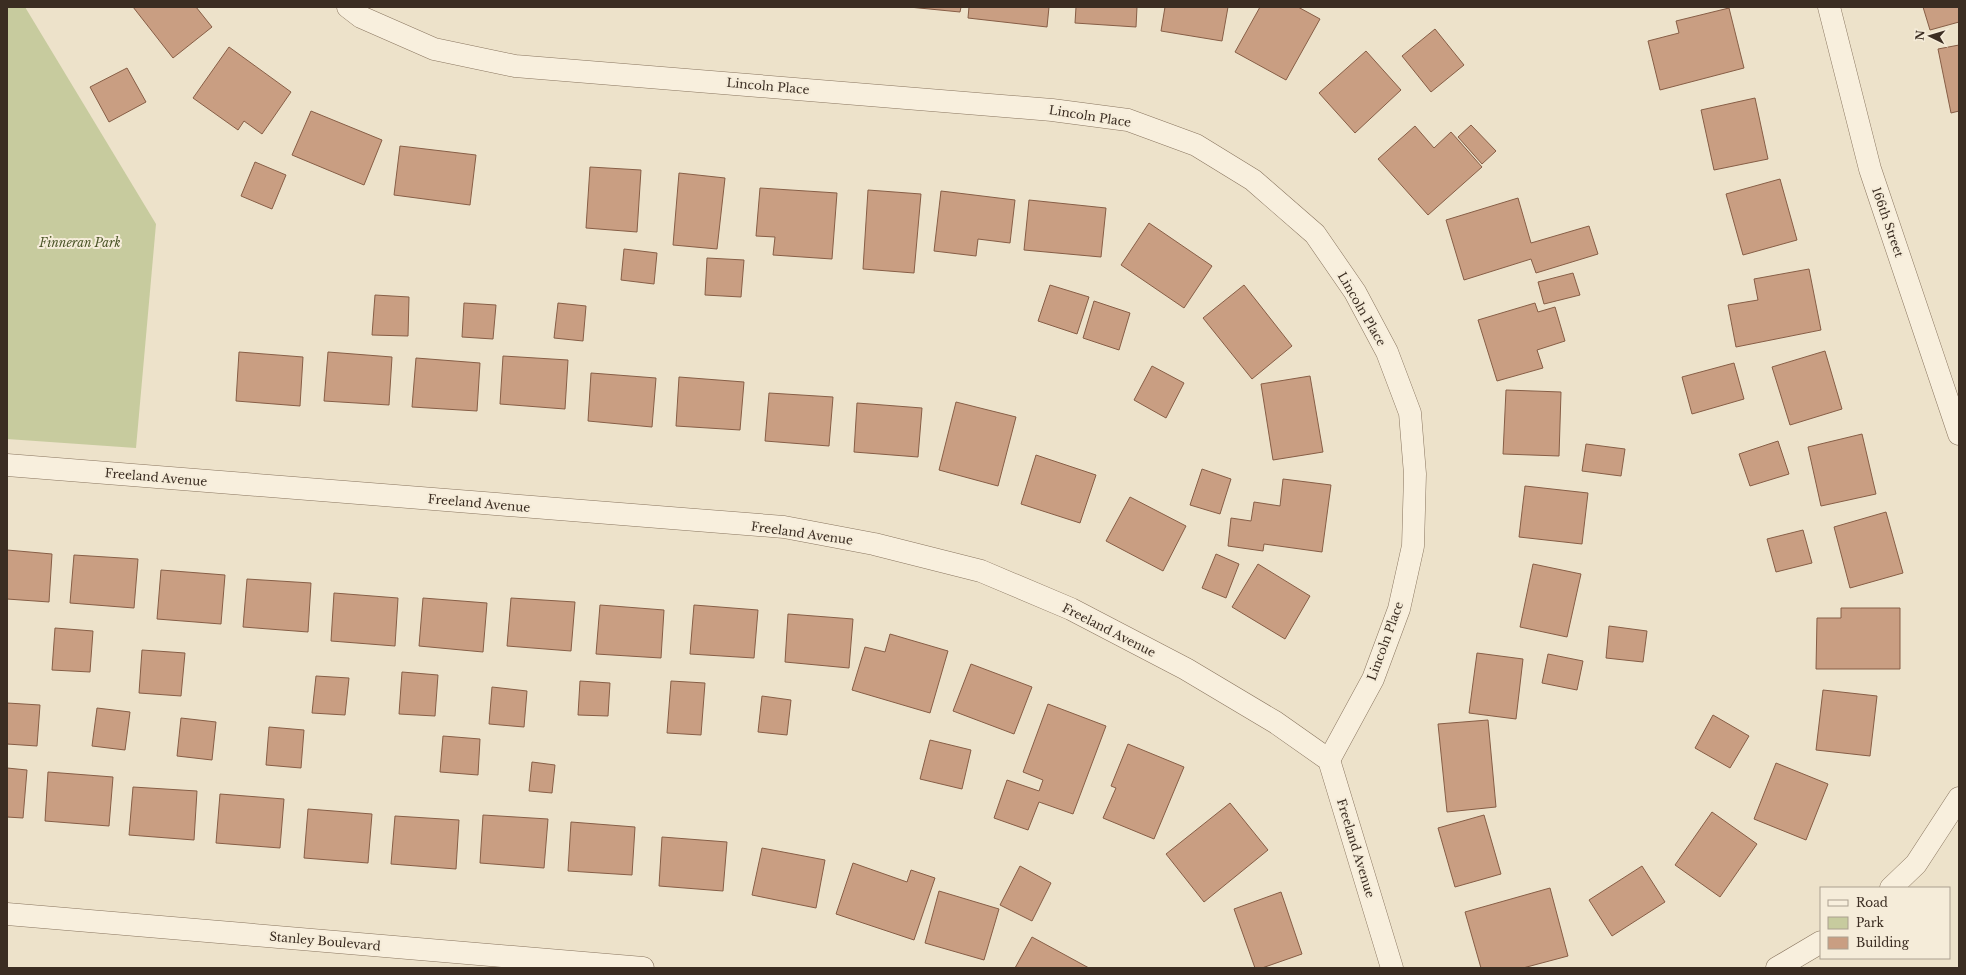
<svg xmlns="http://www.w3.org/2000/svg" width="1966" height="975" font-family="'Libre Baskerville',serif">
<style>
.green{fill:#c7cb9e}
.building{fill:#c99e82;stroke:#875e46}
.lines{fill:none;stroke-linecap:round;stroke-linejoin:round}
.street-casing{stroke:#89755f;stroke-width:23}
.street{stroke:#f8efdd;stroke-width:22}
.labels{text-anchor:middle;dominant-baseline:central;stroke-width:4;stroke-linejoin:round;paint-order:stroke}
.street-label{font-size:12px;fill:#3b2d22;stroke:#f5ecd9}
.park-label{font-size:12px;font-style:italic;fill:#4c5629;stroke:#f5ecd9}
</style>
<rect width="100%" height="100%" fill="#ede2ca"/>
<!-- green -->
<polygon class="green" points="7,7 25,7 156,224 136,448 7,439"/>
<!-- building -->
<g class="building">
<polygon points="133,7 196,7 212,27 173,58"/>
<polygon points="909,7 961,7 960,12"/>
<polygon points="969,7 1049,7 1047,27 968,18"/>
<polygon points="1076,7 1137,7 1136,27 1075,23"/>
<polygon points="1165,7 1228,7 1222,41 1161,31"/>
<polygon points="1260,7 1298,7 1320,19 1286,80 1235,52"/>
<polygon points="1923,7 1959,7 1959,22 1930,30"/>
<polygon points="1729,8 1744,68 1660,90 1648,41 1679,33 1676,21"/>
<polygon points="1435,29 1464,65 1431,92 1402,56"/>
<polygon points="1959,45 1959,111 1951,113 1938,49"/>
<polygon points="229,47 291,92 262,134 244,121 238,130 193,98"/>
<polygon points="1366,51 1401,90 1355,133 1319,93"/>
<polygon points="127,68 146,102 109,122 90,87"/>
<polygon points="1755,98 1768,159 1714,170 1701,110"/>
<polygon points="311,111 382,140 364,185 292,155"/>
<polygon points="1471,125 1496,151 1482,164 1458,137"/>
<polygon points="1415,126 1434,148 1451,132 1482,167 1428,215 1378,159"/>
<polygon points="400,146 476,155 470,205 394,195"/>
<polygon points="255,162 286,175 272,209 241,196"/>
<polygon points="590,167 641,170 637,232 586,228"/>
<polygon points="679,173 725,178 717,249 673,245"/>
<polygon points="1780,179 1797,240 1743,255 1726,194"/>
<polygon points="760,188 837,193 832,259 773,255 775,237 756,236"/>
<polygon points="868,190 921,194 914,273 863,269"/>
<polygon points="941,191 1015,200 1010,243 978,239 976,256 934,251"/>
<polygon points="1518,198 1531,243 1589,226 1598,254 1536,273 1531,259 1464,280 1446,220"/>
<polygon points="1029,200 1106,208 1101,257 1024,250"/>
<polygon points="1149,223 1212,266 1184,308 1121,265"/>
<polygon points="624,249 657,253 654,284 621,280"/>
<polygon points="707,258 744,260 741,297 705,295"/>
<polygon points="1809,269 1821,330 1736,347 1728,305 1758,300 1754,279"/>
<polygon points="1573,273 1580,295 1544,304 1538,282"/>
<polygon points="1050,285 1089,297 1077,334 1038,321"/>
<polygon points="1244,285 1292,346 1252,379 1203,318"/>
<polygon points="375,295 409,297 408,336 372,335"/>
<polygon points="1094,301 1130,313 1119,350 1083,338"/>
<polygon points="464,303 496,305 493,339 462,337"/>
<polygon points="558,303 586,306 583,341 554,338"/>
<polygon points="1535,303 1538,312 1555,307 1565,341 1537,350 1543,368 1497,381 1478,320"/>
<polygon points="1825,351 1842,409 1790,425 1772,367"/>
<polygon points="239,352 303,357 300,406 236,401"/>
<polygon points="328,352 392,357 389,405 324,401"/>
<polygon points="503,356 568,360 565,409 500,404"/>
<polygon points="416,358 480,363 477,411 412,407"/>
<polygon points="1734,363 1744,399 1692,414 1682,377"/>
<polygon points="1152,366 1184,383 1166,418 1134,400"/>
<polygon points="591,373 656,378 652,427 588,421"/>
<polygon points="1310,376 1323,452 1273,460 1261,384"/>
<polygon points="679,377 744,382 740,430 676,426"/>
<polygon points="1506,390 1561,392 1559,456 1503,454"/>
<polygon points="769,393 833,397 829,446 765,441"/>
<polygon points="956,402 1016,417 998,486 939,470"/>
<polygon points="857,403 922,408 918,457 854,452"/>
<polygon points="1862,434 1876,494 1821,506 1808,447"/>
<polygon points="1778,441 1789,474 1750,486 1739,454"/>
<polygon points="1586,444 1625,449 1621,476 1582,471"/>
<polygon points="1036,455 1096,475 1080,523 1021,504"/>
<polygon points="1202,469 1231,479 1220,514 1190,505"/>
<polygon points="1283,479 1331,485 1322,552 1264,544 1263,551 1228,546 1231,518 1251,521 1254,502 1280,506"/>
<polygon points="1525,486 1588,493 1582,544 1519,537"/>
<polygon points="1130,497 1186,526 1163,571 1106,541"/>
<polygon points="1886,512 1903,573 1850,588 1834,527"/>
<polygon points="1803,530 1812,563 1776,572 1767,539"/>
<polygon points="7,550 52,554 49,602 7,599"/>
<polygon points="1216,554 1239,564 1226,598 1202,588"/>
<polygon points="74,555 138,559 134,608 70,603"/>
<polygon points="1258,564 1310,596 1285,639 1232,607"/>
<polygon points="1533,564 1581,574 1567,637 1520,627"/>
<polygon points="161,570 225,575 221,624 157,619"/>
<polygon points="247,579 311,583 308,632 243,627"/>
<polygon points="334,593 398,598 395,646 331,641"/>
<polygon points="423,598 487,603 483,652 419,646"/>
<polygon points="511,598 575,602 571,651 507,646"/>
<polygon points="600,605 664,610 661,658 596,654"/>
<polygon points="694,605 758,610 754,658 690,654"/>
<polygon points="1841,608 1900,608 1900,669 1816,669 1817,618 1841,618"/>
<polygon points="788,614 853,619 849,668 785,662"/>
<polygon points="1609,626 1647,631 1643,662 1606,658"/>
<polygon points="55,628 93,631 90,672 52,670"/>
<polygon points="890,634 948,651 930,713 852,690 865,647 885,652"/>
<polygon points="142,650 185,653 181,696 139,693"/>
<polygon points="1477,653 1523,659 1516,719 1469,713"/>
<polygon points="1548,654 1583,661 1577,690 1542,683"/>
<polygon points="971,664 1032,687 1014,734 953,711"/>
<polygon points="402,672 438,675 435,716 399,714"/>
<polygon points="316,676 349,678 345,715 312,713"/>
<polygon points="580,681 610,683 608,716 578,715"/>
<polygon points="671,681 705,683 701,735 667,733"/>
<polygon points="492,687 527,691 524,727 489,724"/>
<polygon points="1823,690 1877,696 1870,756 1816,750"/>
<polygon points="762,696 791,700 787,735 758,732"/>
<polygon points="7,703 40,705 37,746 7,744"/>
<polygon points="1048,704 1106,726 1073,814 1039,802 1028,830 994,818 1007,780 1039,791 1043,780 1023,772"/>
<polygon points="97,708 130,712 125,750 92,746"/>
<polygon points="1713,715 1749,736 1730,768 1695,748"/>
<polygon points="181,718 216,722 212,760 177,756"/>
<polygon points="1488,720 1496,807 1447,812 1438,724"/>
<polygon points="269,727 304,730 301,768 266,765"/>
<polygon points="443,736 480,739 478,775 440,772"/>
<polygon points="930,740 971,750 962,789 920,779"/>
<polygon points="1128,744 1184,767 1154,839 1103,818 1116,788 1111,786"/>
<polygon points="532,762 555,765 552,793 529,791"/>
<polygon points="1776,763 1828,784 1806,840 1754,819"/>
<polygon points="7,768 27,770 23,818 7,817"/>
<polygon points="48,772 113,777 109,826 45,821"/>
<polygon points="133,787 197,791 194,840 129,835"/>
<polygon points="220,794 284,799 280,848 216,843"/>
<polygon points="1230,803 1268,850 1204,902 1166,854"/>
<polygon points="308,809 372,814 368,863 304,858"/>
<polygon points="1712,812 1757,844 1720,897 1675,865"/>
<polygon points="483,815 548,819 544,868 480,863"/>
<polygon points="1484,815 1501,874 1455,887 1438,828"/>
<polygon points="395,816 459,820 456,869 391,864"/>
<polygon points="571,822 635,827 632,875 568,871"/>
<polygon points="662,837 727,842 723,891 659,886"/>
<polygon points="762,848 825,860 816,908 752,895"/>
<polygon points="853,863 907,882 911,870 935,878 914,940 836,914"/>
<polygon points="1020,866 1051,883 1032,921 1000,905"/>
<polygon points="1642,866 1665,902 1612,936 1589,900"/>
<polygon points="1550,888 1568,956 1523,968 1481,968 1465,912"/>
<polygon points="939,891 999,909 984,960 925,943"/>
<polygon points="1281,892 1302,954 1262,968 1255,968 1234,909"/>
<polygon points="1032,937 1089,968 1015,968"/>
</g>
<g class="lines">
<defs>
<g id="street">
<polyline points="348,7 361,17 434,49 515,66 1052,110 1128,120 1196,145 1253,180 1315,234 1355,292 1387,352 1410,413 1415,474 1413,546 1399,609 1373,679 1329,760"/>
<polyline points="1829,7 1870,169 1959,434"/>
<polyline points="7,465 784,527 874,544 981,571 1071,609 1186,669 1275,722 1329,760 1392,968"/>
<polyline points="1891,888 1916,864 1959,798"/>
<polyline points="7,914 643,968"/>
<polyline points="1777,968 1821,942"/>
</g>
</defs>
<!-- street casing -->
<use href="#street" class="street-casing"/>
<!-- street -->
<use href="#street" class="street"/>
</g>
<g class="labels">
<!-- street labels -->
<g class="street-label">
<text transform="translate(768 86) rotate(5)">Lincoln Place</text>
<text transform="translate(1090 116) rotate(9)">Lincoln Place</text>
<text transform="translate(1888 222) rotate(71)">166th Street</text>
<text transform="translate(1362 309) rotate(60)">Lincoln Place</text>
<text transform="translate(156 477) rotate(5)">Freeland Avenue</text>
<text transform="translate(479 503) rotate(5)">Freeland Avenue</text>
<text transform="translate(802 533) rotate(8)">Freeland Avenue</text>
<text transform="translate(1109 630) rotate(27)">Freeland Avenue</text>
<text transform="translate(1385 641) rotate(-70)">Lincoln Place</text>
<text transform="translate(1356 848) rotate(73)">Freeland Avenue</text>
<text transform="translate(325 941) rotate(5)">Stanley Boulevard</text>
</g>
<!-- park labels -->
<g class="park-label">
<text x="80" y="242">Finneran Park</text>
</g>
</g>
<!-- border -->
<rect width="1966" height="975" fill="none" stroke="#3b2d22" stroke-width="16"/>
<!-- legend -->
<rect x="1820" y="887" width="130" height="72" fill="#f5ecd9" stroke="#aba090"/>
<rect x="1828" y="900" width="20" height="6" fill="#f8efdd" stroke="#aba090"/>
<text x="1856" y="907" font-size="12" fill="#3b2d22">Road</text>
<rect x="1828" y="917" width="20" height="12" fill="#c7cb9e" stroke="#aba090"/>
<text x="1856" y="927" font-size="12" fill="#3b2d22">Park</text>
<rect x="1828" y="937" width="20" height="12" fill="#c99e82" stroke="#aba090"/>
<text x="1856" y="947" font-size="12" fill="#3b2d22">Building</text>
<!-- north arrow -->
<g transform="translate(1930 36) rotate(275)" stroke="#f5ecd9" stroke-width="3" paint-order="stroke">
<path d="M0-3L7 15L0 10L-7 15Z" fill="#3b2d22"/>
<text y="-6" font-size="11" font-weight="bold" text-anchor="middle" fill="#3b2d22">N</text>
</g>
</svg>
